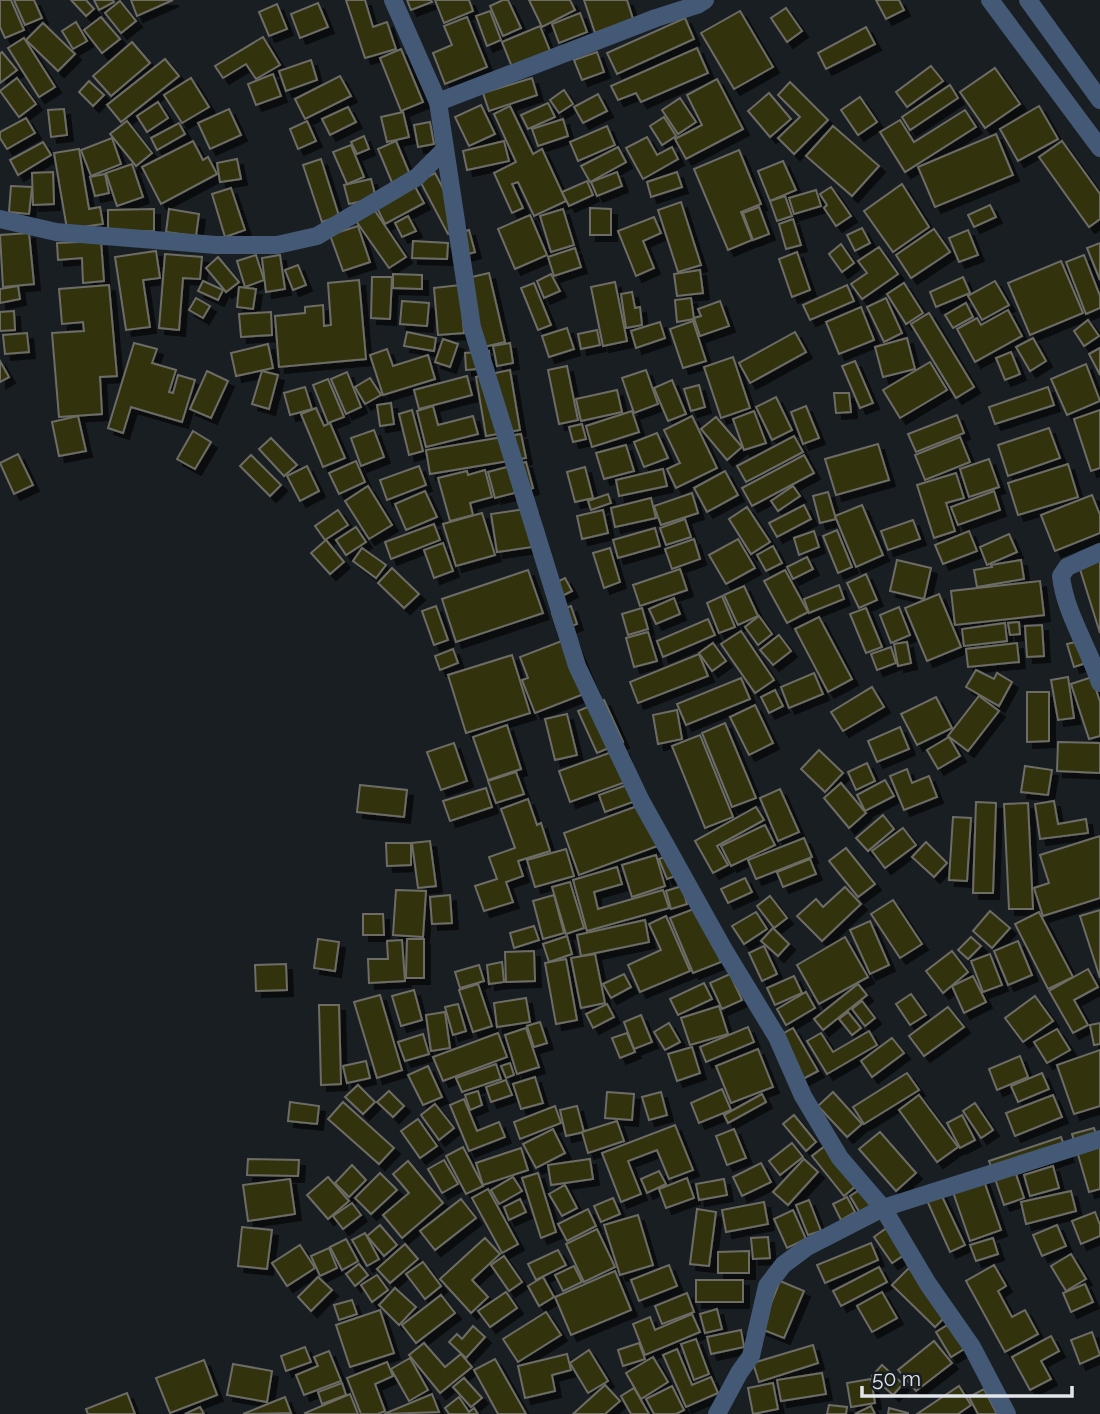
<svg xmlns="http://www.w3.org/2000/svg" width="1100" height="1414" font-family="Raleway,sans-serif">
<style>
.building{fill:#303010;stroke:#6d6d65;stroke-width:2;filter:url(#shadow)}
.lines{fill:none;stroke-linecap:round;stroke-linejoin:round}
.minor{stroke:#435976;stroke-width:18}
.tertiary{stroke:#435976;stroke-width:18}
</style>
<defs>
<filter id="shadow"><feDropShadow dx="6" dy="6" stdDeviation="0" flood-color="#0009"/></filter>
</defs>
<rect width="100%" height="100%" fill="#191e23"/>
<!-- building -->
<g class="building">
<polygon points="0,0 11,0 24,30 5,38 0,27"/>
<polygon points="14,0 34,0 42,18 25,25"/>
<polygon points="71,0 86,0 94,9 86,16"/>
<polygon points="94,0 113,0 114,2 99,10"/>
<polygon points="131,0 173,0 137,16"/>
<polygon points="346,0 365,0 373,27 387,22 396,49 365,58"/>
<polygon points="407,0 431,0 432,2 411,10"/>
<polygon points="435,0 469,0 473,11 444,23"/>
<polygon points="503,0 508,0 521,28 503,36 490,6"/>
<polygon points="529,0 570,0 575,10 542,27"/>
<polygon points="584,0 627,0 633,19 595,33"/>
<polygon points="876,0 899,0 904,10 886,19"/>
<polygon points="120,1 136,21 121,33 105,13"/>
<polygon points="318,3 328,27 300,38 291,14"/>
<polygon points="277,4 287,29 269,36 259,12"/>
<polygon points="786,8 802,31 787,42 771,18"/>
<polygon points="490,11 501,40 487,46 476,16"/>
<polygon points="740,11 773,67 734,89 701,33"/>
<polygon points="580,13 587,32 559,43 552,24"/>
<polygon points="101,17 120,39 102,53 84,30"/>
<polygon points="467,17 487,67 445,84 433,53 452,45 444,26"/>
<polygon points="685,18 694,39 617,74 607,53"/>
<polygon points="76,22 87,41 73,49 62,31"/>
<polygon points="43,23 75,54 58,71 26,40"/>
<polygon points="540,26 550,51 512,67 502,42"/>
<polygon points="866,27 875,44 826,69 818,53"/>
<polygon points="263,37 280,65 256,79 246,64 223,78 215,66"/>
<polygon points="24,38 55,87 39,97 8,48"/>
<polygon points="132,42 150,63 111,96 93,76"/>
<polygon points="697,48 708,73 641,102 636,93 618,100 611,86"/>
<polygon points="401,49 423,102 401,111 380,58"/>
<polygon points="2,52 17,70 0,83 0,54"/>
<polygon points="597,52 604,72 582,80 574,60"/>
<polygon points="165,59 179,76 121,122 107,105"/>
<polygon points="311,60 317,80 286,91 279,71"/>
<polygon points="931,66 943,81 907,107 896,92"/>
<polygon points="995,68 1020,104 985,128 960,92"/>
<polygon points="273,74 281,96 256,105 248,84"/>
<polygon points="340,76 351,96 305,119 295,99"/>
<polygon points="17,78 36,104 19,117 0,91"/>
<polygon points="191,78 209,107 182,123 164,95"/>
<polygon points="532,78 537,95 489,111 483,93"/>
<polygon points="717,79 743,129 686,159 675,139 702,125 687,95"/>
<polygon points="89,81 104,95 93,106 79,92"/>
<polygon points="790,82 828,120 794,154 778,138 800,117 778,95"/>
<polygon points="950,85 958,98 910,130 902,117"/>
<polygon points="564,90 573,104 559,113 550,100"/>
<polygon points="769,93 791,119 770,137 748,111"/>
<polygon points="598,94 607,111 583,123 574,107"/>
<polygon points="860,97 877,122 858,135 841,110"/>
<polygon points="680,98 696,122 678,134 662,110"/>
<polygon points="158,102 168,118 147,132 137,116"/>
<polygon points="548,103 555,117 528,129 521,115"/>
<polygon points="481,105 495,134 469,146 455,117"/>
<polygon points="510,106 533,154 542,149 566,201 534,216 518,182 512,184 523,208 512,213 494,173 516,162 494,114"/>
<polygon points="1039,106 1058,139 1018,161 1000,129"/>
<polygon points="348,107 356,122 330,135 322,119"/>
<polygon points="64,109 67,135 51,137 48,110"/>
<polygon points="229,109 241,135 210,149 198,123"/>
<polygon points="965,110 976,127 905,172 880,132 900,120 914,142"/>
<polygon points="403,112 409,137 387,142 381,117"/>
<polygon points="664,117 676,136 662,145 650,126"/>
<polygon points="26,118 35,133 7,149 0,138 0,132"/>
<polygon points="563,119 568,136 538,146 532,129"/>
<polygon points="127,121 152,153 136,166 110,134"/>
<polygon points="307,121 316,141 298,149 290,129"/>
<polygon points="430,122 434,144 418,147 414,125"/>
<polygon points="179,123 185,134 157,150 151,138"/>
<polygon points="607,126 615,145 578,161 570,142"/>
<polygon points="833,126 879,166 852,196 806,156"/>
<polygon points="996,134 1013,175 935,207 918,167"/>
<polygon points="364,136 369,149 357,154 351,142"/>
<polygon points="647,137 657,155 672,147 678,159 643,179 626,148"/>
<polygon points="112,138 121,164 91,176 81,150"/>
<polygon points="193,141 203,160 208,157 217,174 161,204 142,167"/>
<polygon points="396,141 411,177 393,185 378,149"/>
<polygon points="504,141 509,161 467,170 463,151"/>
<polygon points="1062,141 1100,194 1100,219 1089,227 1039,157"/>
<polygon points="43,142 51,155 18,175 10,160"/>
<polygon points="351,145 364,177 347,184 333,152"/>
<polygon points="618,147 626,162 590,182 581,166"/>
<polygon points="79,149 89,209 100,207 103,224 67,229 54,153"/>
<polygon points="739,150 761,204 741,212 752,240 728,250 694,169"/>
<polygon points="237,159 241,179 220,182 217,163"/>
<polygon points="321,159 339,216 322,222 303,165"/>
<polygon points="783,161 796,190 770,201 758,171"/>
<polygon points="132,164 143,197 117,206 106,173"/>
<polygon points="53,172 54,204 33,205 32,173"/>
<polygon points="617,172 622,186 597,196 591,182"/>
<polygon points="677,172 682,187 651,197 647,182"/>
<polygon points="435,173 463,227 448,234 420,181"/>
<polygon points="105,174 109,193 95,196 90,177"/>
<polygon points="371,179 376,198 349,204 344,185"/>
<polygon points="587,181 593,195 569,206 562,192"/>
<polygon points="413,183 424,203 385,224 375,204"/>
<polygon points="902,184 929,227 893,252 864,211"/>
<polygon points="11,186 32,187 29,214 9,212"/>
<polygon points="831,187 851,216 836,226 824,208 827,205 820,194"/>
<polygon points="231,188 245,230 225,237 212,194"/>
<polygon points="816,190 821,206 794,214 789,198"/>
<polygon points="785,196 792,216 777,221 770,201"/>
<polygon points="681,202 701,265 678,272 658,210"/>
<polygon points="990,205 996,217 974,227 968,215"/>
<polygon points="759,207 769,234 753,240 743,213"/>
<polygon points="373,208 406,257 389,268 356,221"/>
<polygon points="590,208 611,209 611,235 590,235"/>
<polygon points="154,209 154,231 108,232 108,210"/>
<polygon points="169,209 199,214 196,236 166,232"/>
<polygon points="563,209 574,245 551,252 540,216"/>
<polygon points="530,215 547,255 515,269 498,229"/>
<polygon points="408,216 416,231 402,237 395,223"/>
<polygon points="654,217 661,233 643,241 654,268 636,276 618,231"/>
<polygon points="793,219 801,245 786,249 779,224"/>
<polygon points="358,226 370,262 343,271 330,235"/>
<polygon points="862,228 870,243 855,251 847,235"/>
<polygon points="934,229 950,252 911,278 896,255"/>
<polygon points="469,230 475,252 458,257 451,235"/>
<polygon points="968,230 978,255 959,262 949,238"/>
<polygon points="29,233 34,284 3,287 0,235"/>
<polygon points="101,241 104,281 83,283 82,258 58,260 57,243"/>
<polygon points="413,241 448,243 447,259 412,258"/>
<polygon points="1100,243 1100,280 1087,248"/>
<polygon points="841,244 854,263 842,272 829,254"/>
<polygon points="879,247 898,274 862,299 851,284 867,273 858,261"/>
<polygon points="575,248 581,267 554,276 548,257"/>
<polygon points="156,251 160,278 143,280 150,327 126,330 115,257"/>
<polygon points="797,252 810,290 792,297 779,259"/>
<polygon points="165,254 202,257 200,279 183,278 179,330 159,328"/>
<polygon points="256,255 264,280 245,287 237,261"/>
<polygon points="280,255 285,289 266,292 262,258"/>
<polygon points="1084,255 1100,296 1100,308 1086,314 1066,262"/>
<polygon points="218,257 239,282 226,292 206,268"/>
<polygon points="1061,261 1083,313 1030,335 1008,283"/>
<polygon points="298,265 306,285 293,290 285,270"/>
<polygon points="700,270 703,293 677,296 674,274"/>
<polygon points="489,273 505,342 479,348 463,279"/>
<polygon points="393,274 422,275 422,289 393,288"/>
<polygon points="551,274 560,291 544,298 537,281"/>
<polygon points="372,277 392,277 390,319 371,318"/>
<polygon points="963,277 970,293 936,307 930,292"/>
<polygon points="359,280 366,359 279,367 275,316 305,313 305,307 323,305 324,326 331,325 328,283"/>
<polygon points="203,281 223,290 218,300 198,291"/>
<polygon points="995,281 1009,305 982,320 968,296"/>
<polygon points="615,282 627,341 603,346 591,287"/>
<polygon points="534,283 551,325 538,330 521,288"/>
<polygon points="904,283 923,313 906,324 887,294"/>
<polygon points="109,285 117,376 100,377 102,414 59,417 52,333 84,331 83,322 62,324 59,289"/>
<polygon points="460,285 464,333 438,335 434,288"/>
<polygon points="847,285 854,301 810,320 803,305"/>
<polygon points="18,286 20,299 0,303 0,289"/>
<polygon points="239,287 256,289 253,309 237,307"/>
<polygon points="632,292 635,308 640,307 642,325 626,328 621,294"/>
<polygon points="196,298 210,306 203,318 189,310"/>
<polygon points="691,298 694,319 677,322 675,300"/>
<polygon points="886,298 902,333 884,342 867,307"/>
<polygon points="402,301 429,303 427,326 400,324"/>
<polygon points="720,301 729,326 700,336 694,318 701,316 698,309"/>
<polygon points="966,303 973,317 953,328 945,315"/>
<polygon points="861,307 874,340 839,354 826,322"/>
<polygon points="1008,310 1022,336 975,362 957,329 977,318 981,325"/>
<polygon points="14,311 15,330 0,331 0,312"/>
<polygon points="271,312 272,335 241,337 239,314"/>
<polygon points="929,313 974,387 956,398 911,324"/>
<polygon points="1088,320 1099,336 1084,346 1074,331"/>
<polygon points="693,321 706,361 683,368 670,329"/>
<polygon points="660,322 665,338 636,348 631,331"/>
<polygon points="567,328 574,349 549,357 542,336"/>
<polygon points="597,330 600,345 581,349 578,334"/>
<polygon points="407,332 436,338 434,351 404,346"/>
<polygon points="795,332 806,352 750,383 739,363"/>
<polygon points="27,333 29,352 5,354 3,335"/>
<polygon points="907,338 915,369 883,377 875,347"/>
<polygon points="1033,338 1046,361 1030,371 1016,347"/>
<polygon points="443,339 458,344 450,367 435,362"/>
<polygon points="134,343 157,349 152,363 176,370 169,392 173,393 178,375 195,380 182,422 131,407 123,433 108,428"/>
<polygon points="510,343 513,363 497,366 493,346"/>
<polygon points="268,344 273,368 236,376 231,353"/>
<polygon points="1100,348 1100,375 1089,354"/>
<polygon points="387,349 393,366 428,355 435,379 383,395 370,355"/>
<polygon points="489,351 490,368 466,370 465,353"/>
<polygon points="1011,352 1020,374 1005,380 996,358"/>
<polygon points="733,357 750,408 721,418 704,367"/>
<polygon points="0,361 9,377 0,382"/>
<polygon points="855,361 873,403 860,408 842,366"/>
<polygon points="930,362 947,390 900,418 883,390"/>
<polygon points="1086,364 1100,401 1067,415 1051,379"/>
<polygon points="567,366 578,420 559,424 548,370"/>
<polygon points="510,370 520,430 486,436 476,377"/>
<polygon points="646,370 658,404 634,413 622,378"/>
<polygon points="207,371 228,381 211,418 190,409"/>
<polygon points="262,371 278,375 269,409 252,404"/>
<polygon points="347,372 361,407 346,414 331,379"/>
<polygon points="467,376 472,395 419,409 414,390"/>
<polygon points="370,378 381,395 365,404 355,387"/>
<polygon points="328,379 344,417 328,423 313,385"/>
<polygon points="672,380 686,414 668,421 654,388"/>
<polygon points="699,385 705,407 691,411 684,389"/>
<polygon points="305,387 312,409 290,415 284,393"/>
<polygon points="1048,387 1054,405 995,424 989,407"/>
<polygon points="617,390 622,412 581,421 576,399"/>
<polygon points="834,393 849,393 851,412 836,413"/>
<polygon points="776,397 792,430 772,440 756,407"/>
<polygon points="391,403 394,424 380,426 377,405"/>
<polygon points="433,406 438,425 473,416 478,434 426,447 417,411"/>
<polygon points="806,406 819,438 803,444 791,412"/>
<polygon points="316,408 324,426 330,423 345,458 323,467 301,414"/>
<polygon points="412,410 423,451 409,455 399,414"/>
<polygon points="1100,410 1100,468 1091,471 1074,419"/>
<polygon points="632,411 639,432 592,447 586,426"/>
<polygon points="754,411 766,443 744,450 733,419"/>
<polygon points="957,415 964,433 916,452 908,434"/>
<polygon points="78,416 86,451 59,456 52,422"/>
<polygon points="692,416 717,468 676,488 667,469 680,463 664,430"/>
<polygon points="716,417 742,447 727,460 701,429"/>
<polygon points="582,424 586,439 573,442 569,427"/>
<polygon points="1049,428 1060,458 1008,476 998,445"/>
<polygon points="374,430 384,457 361,466 351,438"/>
<polygon points="193,431 211,442 195,469 177,459"/>
<polygon points="657,433 668,458 644,467 634,442"/>
<polygon points="521,434 526,458 430,474 426,450"/>
<polygon points="794,436 803,452 746,482 737,466"/>
<polygon points="960,437 970,462 925,480 915,455"/>
<polygon points="271,438 297,465 284,476 259,449"/>
<polygon points="878,444 889,480 836,495 825,459"/>
<polygon points="626,445 634,471 604,479 596,453"/>
<polygon points="18,454 33,485 14,494 0,463"/>
<polygon points="251,455 281,485 270,496 240,466"/>
<polygon points="804,455 814,473 752,506 742,488"/>
<polygon points="989,459 999,487 969,497 960,469"/>
<polygon points="356,461 365,482 339,494 329,473"/>
<polygon points="526,462 533,488 495,498 488,472"/>
<polygon points="1068,464 1078,497 1018,515 1008,483"/>
<polygon points="307,466 319,491 300,501 287,476"/>
<polygon points="419,466 426,485 387,500 380,480"/>
<polygon points="585,467 593,498 575,502 567,472"/>
<polygon points="663,469 667,486 619,496 616,480"/>
<polygon points="485,470 492,497 470,503 473,515 450,521 438,478 467,471 468,475"/>
<polygon points="725,471 738,495 707,512 694,488"/>
<polygon points="956,473 964,498 946,503 955,531 934,538 917,485"/>
<polygon points="368,486 392,525 369,539 345,501"/>
<polygon points="793,486 800,496 778,511 771,501"/>
<polygon points="425,491 437,517 406,530 395,504"/>
<polygon points="994,491 1000,510 958,525 951,507"/>
<polygon points="828,492 836,519 820,523 813,496"/>
<polygon points="692,493 698,513 661,525 654,506"/>
<polygon points="608,494 611,503 591,510 588,501"/>
<polygon points="1092,495 1100,515 1100,533 1055,551 1041,515"/>
<polygon points="651,498 656,518 615,527 611,508"/>
<polygon points="804,505 811,519 777,537 769,523"/>
<polygon points="862,505 883,555 856,567 835,516"/>
<polygon points="747,507 770,542 751,554 729,519"/>
<polygon points="533,508 539,546 497,552 491,514"/>
<polygon points="338,510 348,525 325,540 315,526"/>
<polygon points="603,510 608,533 582,539 577,516"/>
<polygon points="482,513 495,555 456,566 443,524"/>
<polygon points="685,519 691,537 666,545 660,528"/>
<polygon points="913,520 920,539 888,550 881,531"/>
<polygon points="434,524 440,540 391,559 385,542"/>
<polygon points="356,527 366,542 346,555 336,540"/>
<polygon points="655,528 660,546 618,558 613,540"/>
<polygon points="837,530 852,567 838,573 823,536"/>
<polygon points="814,531 819,547 799,555 794,538"/>
<polygon points="969,531 977,551 943,564 935,545"/>
<polygon points="1009,534 1017,552 987,565 980,547"/>
<polygon points="694,539 700,559 672,569 665,549"/>
<polygon points="738,539 755,568 726,584 709,555"/>
<polygon points="326,540 344,562 330,574 311,553"/>
<polygon points="443,543 453,571 434,578 424,550"/>
<polygon points="773,546 782,563 766,571 757,555"/>
<polygon points="362,548 386,565 376,578 353,561"/>
<polygon points="610,548 620,582 604,588 593,553"/>
<polygon points="807,557 813,569 793,579 787,567"/>
<polygon points="897,560 931,568 924,599 890,591"/>
<polygon points="1021,560 1024,579 977,587 974,570 992,567 991,565"/>
<polygon points="1100,560 1100,633 1079,566"/>
<polygon points="392,568 419,594 404,608 378,583"/>
<polygon points="680,569 687,590 640,606 633,585"/>
<polygon points="528,570 543,613 456,642 442,599"/>
<polygon points="785,570 808,612 787,623 764,581"/>
<polygon points="866,574 877,600 859,608 847,583"/>
<polygon points="565,578 572,591 552,601 545,588"/>
<polygon points="1040,581 1044,615 955,625 951,591"/>
<polygon points="839,585 844,599 809,613 804,599"/>
<polygon points="744,586 758,616 738,625 724,595"/>
<polygon points="939,594 961,647 927,661 905,608"/>
<polygon points="722,596 735,627 719,633 707,603"/>
<polygon points="674,598 680,614 656,624 649,609"/>
<polygon points="436,606 448,640 434,645 422,611"/>
<polygon points="571,606 577,624 558,631 552,613"/>
<polygon points="899,607 910,635 891,643 880,615"/>
<polygon points="642,608 648,629 628,635 622,614"/>
<polygon points="866,608 882,647 866,653 850,614"/>
<polygon points="759,616 772,634 758,645 745,627"/>
<polygon points="819,617 852,679 828,692 795,629"/>
<polygon points="708,619 715,635 663,657 657,641"/>
<polygon points="1019,622 1020,634 1010,635 1008,623"/>
<polygon points="1005,623 1007,641 964,646 962,629"/>
<polygon points="1042,625 1044,656 1027,657 1025,626"/>
<polygon points="741,631 774,680 755,693 721,644"/>
<polygon points="648,632 657,661 634,667 626,638"/>
<polygon points="779,635 791,651 773,665 760,650"/>
<polygon points="572,637 594,690 535,713 522,680 528,678 520,657"/>
<polygon points="1080,641 1086,663 1074,667 1067,644"/>
<polygon points="907,642 911,663 898,666 894,644"/>
<polygon points="713,643 726,661 712,671 699,653"/>
<polygon points="1017,643 1019,662 968,667 966,649"/>
<polygon points="891,647 896,663 877,670 871,654"/>
<polygon points="453,649 458,663 440,670 435,656"/>
<polygon points="699,654 708,676 638,703 630,682"/>
<polygon points="512,655 530,713 466,733 448,675"/>
<polygon points="976,670 994,679 997,673 1012,682 999,706 966,687"/>
<polygon points="814,673 823,694 789,708 781,687"/>
<polygon points="1068,677 1074,718 1058,720 1051,680"/>
<polygon points="1092,677 1100,702 1100,736 1089,739 1071,684"/>
<polygon points="741,678 750,699 686,725 677,704"/>
<polygon points="872,687 884,707 843,731 831,712"/>
<polygon points="775,690 783,706 769,713 761,697"/>
<polygon points="1027,692 1049,692 1049,741 1027,742"/>
<polygon points="979,696 999,711 968,751 948,736"/>
<polygon points="936,697 952,728 917,745 901,714"/>
<polygon points="604,700 623,742 597,753 578,711"/>
<polygon points="755,705 773,743 749,755 730,717"/>
<polygon points="677,710 682,739 658,744 653,715"/>
<polygon points="567,714 577,755 555,760 545,719"/>
<polygon points="725,723 756,798 732,807 702,733"/>
<polygon points="507,725 521,769 488,780 473,737"/>
<polygon points="900,727 909,749 877,762 868,741"/>
<polygon points="700,735 733,817 705,828 672,746"/>
<polygon points="949,737 960,756 938,769 927,750"/>
<polygon points="1058,742 1100,743 1100,773 1057,771"/>
<polygon points="454,743 467,781 441,790 427,752"/>
<polygon points="623,748 634,779 570,802 559,771"/>
<polygon points="819,750 843,773 825,792 801,769"/>
<polygon points="867,763 875,781 856,790 848,772"/>
<polygon points="1025,766 1052,770 1048,795 1021,792"/>
<polygon points="907,769 912,783 929,776 937,797 904,810 890,776"/>
<polygon points="516,772 524,794 496,803 488,781"/>
<polygon points="885,780 894,796 865,811 857,795"/>
<polygon points="635,782 641,799 605,812 599,795"/>
<polygon points="841,783 866,813 849,828 824,798"/>
<polygon points="360,785 407,790 404,817 357,812"/>
<polygon points="486,788 492,807 450,821 443,801"/>
<polygon points="780,789 799,832 778,841 760,798"/>
<polygon points="528,799 537,825 541,823 550,851 518,861 523,876 506,882 513,902 484,911 475,886 497,879 489,857 515,848 501,809"/>
<polygon points="1054,801 1058,824 1086,819 1088,833 1040,839 1035,804"/>
<polygon points="648,802 663,844 579,875 564,833"/>
<polygon points="976,802 996,803 993,893 973,893"/>
<polygon points="1028,803 1033,909 1009,909 1004,804"/>
<polygon points="756,807 764,820 717,846 728,865 713,873 695,841"/>
<polygon points="883,815 894,829 868,851 856,838"/>
<polygon points="953,817 971,818 967,881 949,880"/>
<polygon points="765,825 775,845 731,866 721,846"/>
<polygon points="903,828 916,845 885,868 872,851"/>
<polygon points="1100,836 1100,898 1043,916 1034,888 1049,883 1040,855"/>
<polygon points="804,838 812,857 756,879 748,860"/>
<polygon points="430,841 436,886 418,888 412,843"/>
<polygon points="926,842 947,863 934,877 912,857"/>
<polygon points="386,843 411,843 411,865 387,866"/>
<polygon points="846,848 875,884 858,897 829,861"/>
<polygon points="566,849 574,876 535,887 527,860"/>
<polygon points="673,854 681,874 667,879 659,859"/>
<polygon points="656,855 665,886 632,897 622,865"/>
<polygon points="810,859 816,874 783,887 777,872"/>
<polygon points="617,867 622,884 594,892 598,909 663,890 669,908 587,931 573,880"/>
<polygon points="745,878 752,892 728,903 721,889"/>
<polygon points="570,882 584,928 566,934 552,887"/>
<polygon points="682,886 687,904 671,909 666,891"/>
<polygon points="845,887 861,904 822,941 797,916 816,899 823,907"/>
<polygon points="396,890 426,891 423,937 393,935"/>
<polygon points="450,895 452,923 432,924 430,897"/>
<polygon points="554,895 564,933 543,939 533,901"/>
<polygon points="770,896 787,918 774,928 757,906"/>
<polygon points="893,900 922,944 900,958 871,914"/>
<polygon points="699,907 721,962 693,973 670,918"/>
<polygon points="1100,910 1100,978 1080,916"/>
<polygon points="990,911 1010,928 992,948 973,931"/>
<polygon points="756,912 767,929 744,944 732,926"/>
<polygon points="1039,912 1073,977 1048,989 1015,924"/>
<polygon points="363,914 383,914 384,935 363,935"/>
<polygon points="666,916 690,971 640,992 628,965 661,950 649,924"/>
<polygon points="645,920 649,942 581,956 577,935"/>
<polygon points="870,921 889,965 870,974 850,930"/>
<polygon points="534,926 539,940 514,948 510,933"/>
<polygon points="773,928 789,944 778,956 761,941"/>
<polygon points="567,936 572,954 549,962 543,944"/>
<polygon points="845,937 868,977 819,1004 797,965"/>
<polygon points="971,937 981,946 968,959 958,950"/>
<polygon points="318,939 339,942 335,971 314,968"/>
<polygon points="407,939 424,939 424,978 406,978"/>
<polygon points="402,940 405,981 369,983 368,959 388,959 387,941"/>
<polygon points="1018,941 1032,975 1008,985 994,951"/>
<polygon points="764,946 777,974 762,981 749,953"/>
<polygon points="534,951 535,981 506,982 505,952"/>
<polygon points="952,951 968,972 943,993 926,971"/>
<polygon points="595,954 605,1003 581,1008 571,958"/>
<polygon points="990,954 1002,985 983,992 971,961"/>
<polygon points="566,959 577,1020 556,1024 545,963"/>
<polygon points="502,962 504,982 489,984 487,965"/>
<polygon points="286,964 287,990 256,991 255,965"/>
<polygon points="479,965 484,981 460,988 455,972"/>
<polygon points="1088,969 1098,987 1074,1000 1088,1025 1073,1033 1049,991"/>
<polygon points="624,974 631,987 611,998 603,984"/>
<polygon points="730,974 742,1000 722,1009 710,983"/>
<polygon points="794,976 802,993 775,1005 767,988"/>
<polygon points="973,976 986,1002 964,1013 952,986"/>
<polygon points="704,983 712,999 678,1015 670,999"/>
<polygon points="478,984 492,1026 473,1032 459,990"/>
<polygon points="858,984 867,995 823,1030 814,1019"/>
<polygon points="414,990 422,1020 401,1026 392,996"/>
<polygon points="806,992 815,1008 786,1025 777,1009"/>
<polygon points="911,994 926,1015 910,1025 896,1004"/>
<polygon points="380,995 402,1070 377,1078 354,1002"/>
<polygon points="1035,996 1053,1021 1023,1042 1005,1018"/>
<polygon points="526,998 530,1022 497,1027 494,1003"/>
<polygon points="862,1001 875,1018 865,1026 852,1009"/>
<polygon points="458,1004 466,1031 453,1035 445,1007"/>
<polygon points="607,1004 614,1017 593,1028 586,1014"/>
<polygon points="319,1005 339,1005 341,1084 321,1085"/>
<polygon points="719,1006 728,1034 690,1045 681,1018"/>
<polygon points="948,1007 964,1027 924,1056 909,1036"/>
<polygon points="445,1012 450,1048 431,1051 426,1015"/>
<polygon points="848,1012 861,1028 852,1035 839,1019"/>
<polygon points="641,1015 652,1042 634,1049 624,1022"/>
<polygon points="540,1022 547,1043 534,1047 527,1026"/>
<polygon points="669,1023 680,1042 665,1050 654,1032"/>
<polygon points="1100,1023 1100,1044 1094,1045 1090,1025"/>
<polygon points="748,1027 754,1042 706,1062 700,1047"/>
<polygon points="526,1028 539,1067 517,1074 505,1035"/>
<polygon points="793,1028 818,1071 801,1080 777,1037"/>
<polygon points="1057,1029 1070,1050 1047,1063 1034,1042"/>
<polygon points="869,1031 877,1045 827,1074 807,1041 821,1033 833,1052"/>
<polygon points="498,1033 507,1057 443,1081 433,1057"/>
<polygon points="627,1033 635,1052 620,1058 612,1038"/>
<polygon points="423,1034 429,1054 405,1061 398,1042"/>
<polygon points="892,1038 904,1053 872,1077 861,1061"/>
<polygon points="692,1047 700,1073 677,1081 668,1054"/>
<polygon points="758,1049 773,1087 731,1103 716,1066"/>
<polygon points="1100,1050 1100,1106 1074,1114 1057,1065"/>
<polygon points="1020,1056 1028,1077 997,1090 989,1069"/>
<polygon points="366,1061 370,1078 347,1083 343,1066"/>
<polygon points="510,1063 514,1075 506,1078 501,1066"/>
<polygon points="496,1064 501,1079 462,1092 456,1078"/>
<polygon points="428,1066 442,1097 423,1105 408,1075"/>
<polygon points="907,1073 919,1090 864,1124 853,1107"/>
<polygon points="1042,1073 1049,1089 1018,1102 1011,1086"/>
<polygon points="535,1077 543,1103 521,1109 513,1084"/>
<polygon points="506,1080 512,1095 491,1102 486,1087"/>
<polygon points="358,1085 375,1102 363,1114 345,1097"/>
<polygon points="722,1089 731,1110 699,1123 691,1103"/>
<polygon points="389,1091 404,1106 393,1117 377,1102"/>
<polygon points="478,1091 482,1105 470,1110 465,1095"/>
<polygon points="607,1092 634,1094 632,1120 605,1118"/>
<polygon points="661,1092 667,1115 649,1120 642,1097"/>
<polygon points="833,1092 862,1124 847,1137 818,1106"/>
<polygon points="762,1094 766,1102 728,1123 724,1115"/>
<polygon points="919,1095 958,1147 937,1162 899,1110"/>
<polygon points="1053,1095 1062,1117 1015,1136 1006,1113"/>
<polygon points="464,1099 477,1131 499,1122 505,1137 469,1151 450,1105"/>
<polygon points="290,1102 319,1106 317,1124 288,1121"/>
<polygon points="343,1102 394,1148 379,1164 328,1119"/>
<polygon points="975,1103 993,1130 981,1138 963,1111"/>
<polygon points="435,1104 454,1128 439,1140 421,1115"/>
<polygon points="555,1106 561,1123 520,1139 514,1122"/>
<polygon points="577,1106 584,1132 566,1136 560,1110"/>
<polygon points="794,1115 816,1142 806,1151 783,1124"/>
<polygon points="962,1115 975,1140 960,1148 947,1123"/>
<polygon points="418,1119 437,1146 420,1158 401,1131"/>
<polygon points="617,1121 624,1141 588,1153 582,1132"/>
<polygon points="675,1125 693,1170 669,1179 657,1150 628,1161 641,1194 621,1202 602,1153"/>
<polygon points="1094,1128 1100,1146 1100,1189 1089,1192 1072,1134"/>
<polygon points="553,1129 565,1153 536,1168 523,1144"/>
<polygon points="734,1129 746,1158 727,1165 716,1136"/>
<polygon points="880,1132 916,1173 896,1191 859,1149"/>
<polygon points="1061,1137 1068,1156 1016,1174 1024,1198 1004,1205 989,1161"/>
<polygon points="792,1143 803,1157 780,1175 769,1161"/>
<polygon points="825,1146 857,1185 844,1196 812,1156"/>
<polygon points="463,1147 483,1186 466,1194 446,1156"/>
<polygon points="521,1148 528,1170 483,1185 476,1163"/>
<polygon points="248,1159 299,1160 298,1176 247,1175"/>
<polygon points="590,1159 593,1179 551,1185 548,1165"/>
<polygon points="804,1159 818,1172 788,1205 773,1192"/>
<polygon points="444,1160 458,1184 442,1193 428,1169"/>
<polygon points="408,1161 443,1203 402,1238 383,1215 409,1193 393,1174"/>
<polygon points="761,1163 771,1182 742,1196 733,1177"/>
<polygon points="352,1165 366,1180 349,1197 335,1183"/>
<polygon points="1053,1166 1059,1188 1030,1196 1024,1175"/>
<polygon points="659,1171 666,1184 647,1193 641,1179"/>
<polygon points="380,1173 397,1190 371,1214 355,1198"/>
<polygon points="538,1173 556,1232 541,1238 522,1178"/>
<polygon points="328,1177 349,1201 328,1219 307,1195"/>
<polygon points="513,1177 522,1191 499,1204 491,1190"/>
<polygon points="687,1178 694,1198 666,1208 659,1189"/>
<polygon points="983,1178 1001,1230 970,1241 952,1189"/>
<polygon points="290,1179 295,1214 248,1221 243,1185"/>
<polygon points="724,1179 727,1195 699,1200 696,1184"/>
<polygon points="565,1185 577,1208 562,1216 549,1194"/>
<polygon points="488,1189 518,1244 502,1253 472,1198"/>
<polygon points="861,1189 871,1206 860,1213 850,1196"/>
<polygon points="939,1190 965,1245 950,1252 925,1196"/>
<polygon points="1071,1191 1076,1211 1026,1224 1021,1202"/>
<polygon points="847,1197 855,1212 841,1220 833,1204"/>
<polygon points="613,1198 620,1214 601,1222 594,1206"/>
<polygon points="461,1199 476,1218 435,1250 420,1231"/>
<polygon points="520,1199 526,1212 509,1220 504,1207"/>
<polygon points="809,1200 821,1231 808,1235 796,1205"/>
<polygon points="764,1202 768,1224 726,1232 722,1210"/>
<polygon points="352,1203 361,1215 343,1229 333,1216"/>
<polygon points="588,1209 596,1226 567,1241 558,1224"/>
<polygon points="697,1209 716,1212 709,1266 690,1264"/>
<polygon points="793,1210 806,1239 787,1248 774,1219"/>
<polygon points="1095,1212 1100,1225 1100,1236 1081,1244 1072,1221"/>
<polygon points="638,1215 653,1265 620,1275 604,1225"/>
<polygon points="380,1225 397,1245 384,1256 367,1236"/>
<polygon points="1057,1225 1066,1246 1042,1256 1033,1235"/>
<polygon points="242,1227 272,1230 267,1269 238,1266"/>
<polygon points="888,1227 907,1253 892,1263 874,1237"/>
<polygon points="597,1229 615,1267 584,1282 566,1244"/>
<polygon points="365,1233 379,1259 367,1266 352,1240"/>
<polygon points="768,1237 770,1258 753,1259 751,1238"/>
<polygon points="485,1238 500,1254 472,1280 488,1297 471,1313 440,1279"/>
<polygon points="993,1238 998,1254 976,1261 970,1245"/>
<polygon points="346,1239 358,1261 342,1270 330,1247"/>
<polygon points="871,1243 878,1260 825,1283 817,1265"/>
<polygon points="405,1244 418,1259 390,1283 377,1269"/>
<polygon points="300,1245 315,1268 287,1286 272,1263"/>
<polygon points="329,1248 337,1268 320,1276 311,1256"/>
<polygon points="558,1250 566,1265 536,1280 528,1264"/>
<polygon points="749,1251 749,1273 718,1273 718,1252"/>
<polygon points="1071,1254 1086,1279 1066,1291 1051,1266"/>
<polygon points="504,1256 522,1282 509,1291 491,1265"/>
<polygon points="423,1262 441,1286 425,1299 406,1274"/>
<polygon points="359,1264 368,1275 355,1286 346,1274"/>
<polygon points="669,1265 677,1286 639,1301 631,1280"/>
<polygon points="994,1265 1006,1286 998,1291 1012,1317 1025,1310 1038,1334 1005,1352 966,1281"/>
<polygon points="574,1266 582,1282 563,1291 555,1275"/>
<polygon points="879,1267 887,1282 841,1306 833,1291"/>
<polygon points="909,1268 952,1310 935,1327 892,1285"/>
<polygon points="615,1271 631,1310 571,1335 555,1297"/>
<polygon points="377,1275 388,1290 372,1302 361,1285"/>
<polygon points="318,1277 332,1290 311,1311 298,1297"/>
<polygon points="543,1277 554,1297 539,1306 528,1286"/>
<rect x="696" y="1280" width="47" height="22"/>
<polygon points="780,1281 804,1291 784,1338 761,1329"/>
<polygon points="1085,1284 1093,1302 1071,1312 1063,1293"/>
<polygon points="395,1288 416,1307 399,1325 379,1305"/>
<polygon points="506,1292 517,1308 490,1327 478,1311"/>
<polygon points="882,1292 897,1318 872,1332 857,1306"/>
<polygon points="687,1293 694,1312 662,1324 655,1306"/>
<polygon points="441,1295 455,1313 416,1343 402,1325"/>
<polygon points="352,1300 357,1314 339,1320 334,1305"/>
<polygon points="717,1309 722,1329 705,1333 700,1314"/>
<polygon points="380,1310 394,1353 350,1367 336,1325"/>
<polygon points="546,1312 561,1335 518,1362 503,1339"/>
<polygon points="692,1314 700,1332 645,1355 633,1324 650,1317 655,1330"/>
<polygon points="954,1321 969,1346 951,1357 936,1332"/>
<polygon points="473,1326 485,1337 466,1358 449,1342 457,1334 462,1339"/>
<polygon points="741,1330 744,1347 711,1354 707,1337"/>
<polygon points="1092,1332 1100,1355 1080,1364 1071,1340"/>
<polygon points="1051,1336 1059,1351 1041,1361 1051,1379 1030,1390 1012,1357"/>
<polygon points="696,1339 709,1374 694,1380 681,1344"/>
<polygon points="934,1341 952,1363 916,1391 898,1370"/>
<polygon points="424,1343 445,1367 461,1354 472,1367 440,1393 409,1355"/>
<polygon points="639,1343 645,1359 623,1366 618,1350"/>
<polygon points="813,1345 818,1363 759,1382 753,1363"/>
<polygon points="305,1347 311,1362 286,1371 281,1356"/>
<polygon points="677,1349 692,1385 711,1377 718,1393 686,1407 663,1355"/>
<polygon points="589,1350 608,1381 588,1393 570,1363"/>
<polygon points="329,1351 341,1381 304,1395 296,1375 318,1366 314,1357"/>
<polygon points="567,1354 571,1370 552,1375 555,1391 525,1398 518,1366"/>
<polygon points="653,1357 668,1382 641,1399 626,1373"/>
<polygon points="410,1358 428,1390 409,1401 391,1369"/>
<polygon points="495,1359 526,1414 498,1414 474,1370"/>
<polygon points="204,1360 217,1395 170,1413 156,1378"/>
<polygon points="387,1362 393,1376 375,1384 385,1411 378,1414 361,1414 347,1378"/>
<polygon points="233,1364 272,1371 267,1402 227,1395"/>
<polygon points="882,1365 903,1384 893,1395 872,1376"/>
<polygon points="822,1373 826,1394 781,1401 777,1380"/>
<polygon points="464,1378 482,1398 471,1407 453,1387"/>
<polygon points="871,1379 875,1403 851,1407 847,1383"/>
<polygon points="342,1383 346,1395 322,1404 318,1392"/>
<polygon points="773,1383 778,1409 753,1414 748,1388"/>
<polygon points="605,1385 620,1401 605,1414 573,1414"/>
<polygon points="672,1386 684,1410 676,1414 654,1414 646,1399"/>
<polygon points="959,1386 971,1405 958,1414 917,1414"/>
<polygon points="634,1388 649,1414 631,1414 621,1396"/>
<polygon points="984,1389 997,1414 978,1414 969,1397"/>
<polygon points="127,1393 135,1414 88,1414 86,1409"/>
<polygon points="350,1394 358,1414 306,1414 305,1413"/>
<polygon points="432,1394 439,1412 384,1414"/>
<polygon points="285,1397 291,1413 243,1414"/>
<polygon points="459,1397 469,1412 474,1408 478,1414 449,1414 445,1408"/>
<polygon points="829,1405 847,1407 846,1414 827,1414"/>
<polygon points="871,1406 875,1414 855,1414"/>
<polygon points="200,1407 204,1414 185,1414"/>
<polygon points="889,1408 908,1413 908,1414 888,1414"/>
</g>
<g class="lines">
<!-- minor -->
<g class="minor">
<polyline points="393,0 438,102 472,327 577,666 641,801 724,950 777,1037 803,1096 840,1158 883,1208 928,1284 972,1347 1007,1414"/>
<polyline points="438,102 656,18 697,5 705,0"/>
<polyline points="0,219 56,232 216,245 277,245 317,236 417,177 444,150"/>
<path d="M1100,552L1067,567L1061,576C1065,613 1089,648 1100,683"/>
<polyline points="717,1414 739,1373 751,1356 767,1286 783,1265 807,1247 883,1208 1100,1139"/>
</g>
<!-- tertiary -->
<g class="tertiary">
<polyline points="990,0 1100,148"/>
<polyline points="1028,0 1100,100"/>
</g>
</g>
<!-- scale -->
<path d="M862 1386v10h210v-10" fill="none" stroke="#e3e6eb" stroke-width="3.5"/>
<text x="872" y="1386" font-size="21" fill="#e3e6eb" stroke="#191e23" stroke-width="5" paint-order="stroke">50 m</text>
</svg>
